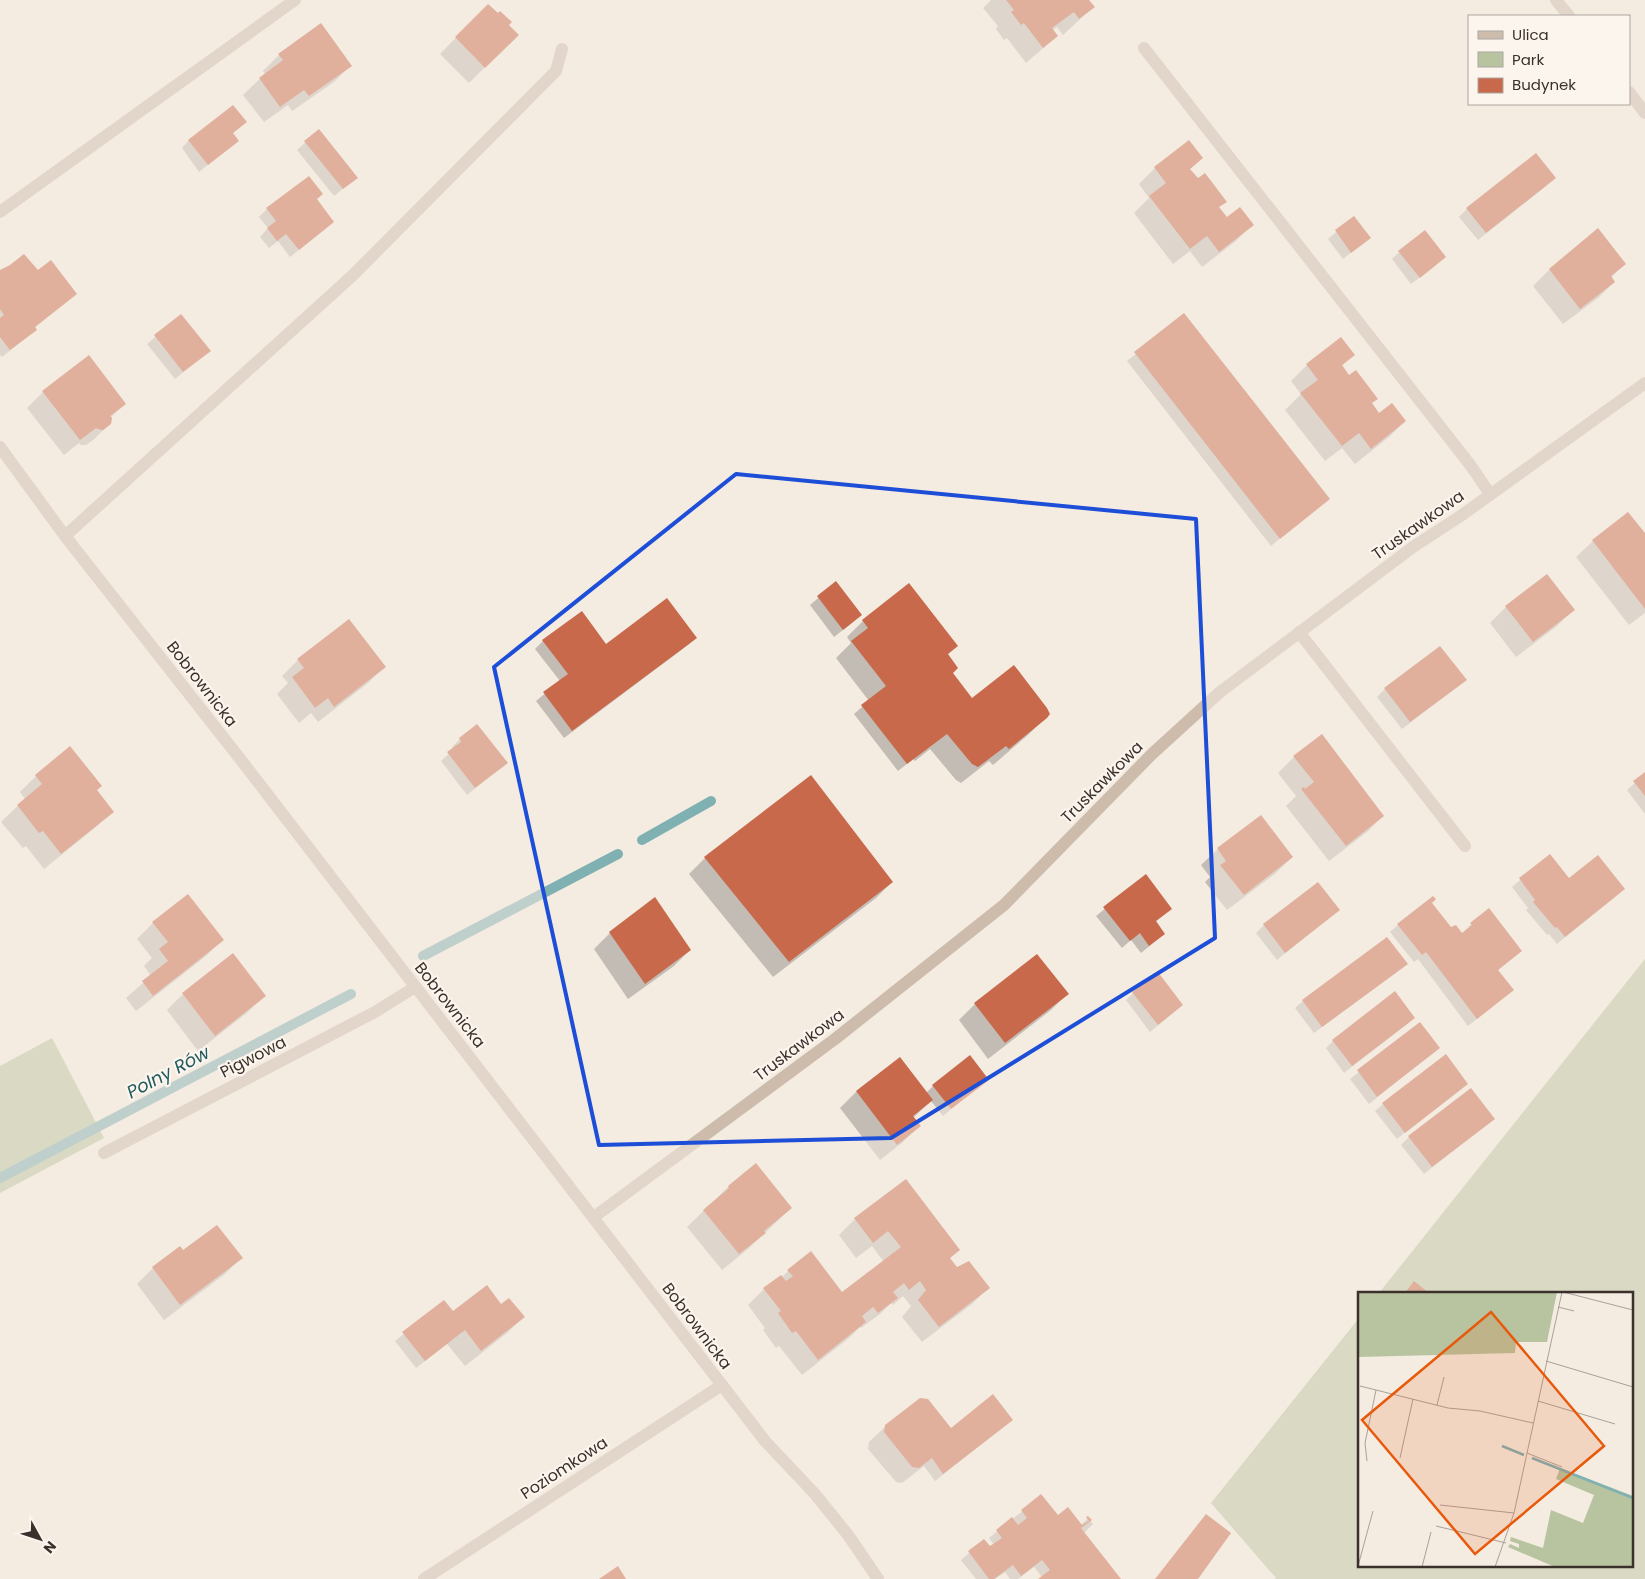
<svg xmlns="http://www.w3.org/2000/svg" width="1645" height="1579" font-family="Poppins,sans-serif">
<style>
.green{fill:#b8c4a0}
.shadow{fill:#0003}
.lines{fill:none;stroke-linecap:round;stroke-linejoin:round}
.stream{stroke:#7fb0b2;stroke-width:10}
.building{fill:#c8694b}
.minor{stroke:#cdbbac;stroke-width:12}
.marked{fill:none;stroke:#1d4ed8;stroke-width:4;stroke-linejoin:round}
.labels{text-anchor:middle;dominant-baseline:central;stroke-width:4.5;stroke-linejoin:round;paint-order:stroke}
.street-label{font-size:16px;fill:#3b302b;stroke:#fbf5ee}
.water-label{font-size:18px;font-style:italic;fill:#1f5a5e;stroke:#fbf5ee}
.inset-river{fill:none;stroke:#7fb0b2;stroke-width:2.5}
.inset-road{fill:none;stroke:#aaa098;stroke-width:1}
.view{fill:#e8590c;fill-opacity:0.15;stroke:#e8590c;stroke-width:2.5}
.inset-edge{fill:none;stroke:#3b302b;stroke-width:2.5}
</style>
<rect width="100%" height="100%" fill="#f4ebe1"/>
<!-- green -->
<g class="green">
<polygon points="1645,959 1645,1579 1275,1579 1276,1578 1211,1503 1359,1318 1359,1565 1631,1565 1631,1293 1379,1293"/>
<polygon points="52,1038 104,1138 0,1193 0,1066"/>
</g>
<!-- shadow -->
<g class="shadow">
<polygon points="991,0 1087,0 1093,7 1063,35 1057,27 1053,30 1057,36 1026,63 1007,38 1004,40 996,29 998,26 983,8"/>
<polygon points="488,5 517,35 469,83 440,54"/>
<polygon points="279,55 350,66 334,82 292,111 288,105 264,122 243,95 265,74 263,71"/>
<polygon points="245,122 232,134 238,140 199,172 182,148 189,140"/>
<polygon points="318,131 356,178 334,196 297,150"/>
<polygon points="1201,158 1189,170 1197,180 1225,202 1218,208 1227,219 1252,225 1236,241 1202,267 1190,251 1173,264 1134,213 1149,198 1139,184 1155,168"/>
<polygon points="1546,186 1478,240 1459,217 1467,209"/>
<polygon points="316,199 325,229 290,257 278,241 269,248 260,237 268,228 259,217 267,209"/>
<polygon points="1354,217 1369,238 1343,259 1328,239"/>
<polygon points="1598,230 1624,264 1611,278 1614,282 1598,298 1563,324 1533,286 1549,270"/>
<polygon points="1399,252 1436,265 1411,284 1392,259"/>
<polygon points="0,273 75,294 34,328 27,337 2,357 0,355"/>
<polygon points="181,315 209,351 175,379 147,344"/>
<polygon points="1184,315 1328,499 1271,546 1127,361"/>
<polygon points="1340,339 1353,355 1341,367 1379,415 1405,421 1389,437 1355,464 1342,448 1325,461 1285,410 1301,394 1291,381 1307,365"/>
<polygon points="43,392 125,404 110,418 110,424 93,440 86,445 81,445 79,443 64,455 27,408"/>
<polygon points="1628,513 1645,535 1645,613 1629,625 1576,557 1593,541"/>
<polygon points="836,583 853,622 834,637 810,605"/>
<polygon points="1506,607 1573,610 1557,626 1516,657 1490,623"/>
<polygon points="863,621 956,646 947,655 951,673 971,700 1046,717 1029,734 993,765 989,761 961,783 956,780 930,749 915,761 913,759 898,771 854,714 869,701 836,658 851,643 847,637"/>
<polygon points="696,638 688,645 564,738 536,701 560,681 535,649 543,641 606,646"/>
<polygon points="1440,648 1457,687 1402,729 1377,697 1385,689"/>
<polygon points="298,660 384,667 368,683 318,722 311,713 299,723 277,694 288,683 282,676"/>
<polygon points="460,739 506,763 467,795 441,761 454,749 452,747"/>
<polygon points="70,748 96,791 112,811 96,827 44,869 26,846 23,848 1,822 25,799 20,792 36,776"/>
<polygon points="1294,757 1383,816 1367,832 1329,861 1286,806 1296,796 1278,773"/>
<polygon points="1645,774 1645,814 1627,790"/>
<polygon points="1261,816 1292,857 1276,873 1227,910 1205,882 1210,877 1201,865 1218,849"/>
<polygon points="1550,855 1569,879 1615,897 1557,944 1549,934 1547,935 1526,910 1528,908 1512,887"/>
<polygon points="705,858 892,882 876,898 773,977 689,874"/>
<polygon points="1146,876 1171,908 1155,922 1164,934 1141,953 1131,940 1122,948 1096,916"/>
<polygon points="1430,903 1451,929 1462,934 1471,924 1520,951 1497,971 1513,990 1468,1026 1418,959 1414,962 1390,932 1398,925"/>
<polygon points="1339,910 1277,960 1256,933 1264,925"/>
<polygon points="153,923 222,940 206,956 136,1011 126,998 151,976 144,966 152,958 137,939"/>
<polygon points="610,933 690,950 674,966 628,999 594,949"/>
<polygon points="233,955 264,996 248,1012 198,1051 167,1010 183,994"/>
<polygon points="1037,956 1067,994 1051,1010 988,1059 959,1020 975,1004"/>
<polygon points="1398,971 1314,1033 1295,1008 1303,1001"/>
<polygon points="1133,993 1174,1012 1150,1032 1126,1000"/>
<polygon points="1414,1017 1406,1025 1344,1073 1326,1048 1333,1041"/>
<polygon points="1420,1024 1438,1048 1369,1104 1350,1079"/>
<polygon points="900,1059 926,1093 933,1086 987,1079 943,1116 931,1101 913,1118 919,1126 903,1142 880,1160 840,1108 856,1092"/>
<polygon points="1466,1084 1397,1139 1375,1111 1383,1104"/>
<polygon points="1493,1119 1424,1174 1401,1145 1409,1137"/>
<polygon points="756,1165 791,1208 748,1249 722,1270 687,1227 728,1187"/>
<polygon points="906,1180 959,1249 949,1259 956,1268 988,1288 972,1304 922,1342 902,1317 911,1306 903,1296 893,1305 891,1303 880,1314 861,1328 860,1327 849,1338 802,1375 779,1346 776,1348 763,1330 765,1328 748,1305 764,1289 781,1278 788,1271 842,1294 884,1262 872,1246 856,1258 839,1235 855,1219"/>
<polygon points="241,1258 225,1274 164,1320 137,1284 153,1268"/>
<polygon points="444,1302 453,1313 501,1306 523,1317 507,1333 465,1366 447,1344 416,1368 395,1341"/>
<polygon points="886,1426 950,1429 1003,1427 935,1481 924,1466 902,1483 896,1482 868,1449 869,1442"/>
<polygon points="1041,1496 1058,1517 1081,1525 1088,1518 1093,1524 1084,1533 1119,1579 1040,1579 1042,1577 1034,1567 1018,1579 1010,1579 1005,1572 995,1579 976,1579 961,1560 984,1540 990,1548 994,1545 989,1538"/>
</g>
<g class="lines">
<!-- stream -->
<g class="stream">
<polyline points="642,840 711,801"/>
<polyline points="423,956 618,854"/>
<polyline points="0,1178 351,994"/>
</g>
</g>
<!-- building -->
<g class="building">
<polygon points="1006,0 1089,0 1095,7 1079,19 1074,12 1052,28 1058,36 1043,48 1024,23 1021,25 1011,12 1014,10"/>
<polygon points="488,4 498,13 500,11 512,22 509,25 519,35 485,68 455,37"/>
<polygon points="321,23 352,66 309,96 304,90 280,107 259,78 283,60 278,54"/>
<polygon points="233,105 247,122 233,133 239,141 208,165 188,140"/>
<polygon points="319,129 358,178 343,189 304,141"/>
<polygon points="1189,140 1203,158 1190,169 1198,178 1205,173 1227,202 1219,207 1227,217 1240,207 1254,225 1219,252 1207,236 1190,249 1149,196 1166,183 1154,167"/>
<polygon points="1536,153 1556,178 1486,233 1466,208"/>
<polygon points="309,176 323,194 317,199 334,222 299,250 286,234 277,241 267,228 276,221 266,208"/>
<polygon points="1354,216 1371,238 1351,253 1335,230"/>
<polygon points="1598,228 1626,264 1611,276 1615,282 1580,309 1549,269"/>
<polygon points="1425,230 1446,257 1420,278 1398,251"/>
<polygon points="24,254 38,270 51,260 77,294 35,327 37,330 10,350 0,337 0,318 4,315 0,309 0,270 10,265"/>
<polygon points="1184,313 1330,499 1280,539 1134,352"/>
<polygon points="181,314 211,351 183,372 154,335"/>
<polygon points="1341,337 1355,355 1342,365 1349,375 1356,370 1378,399 1372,403 1379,413 1392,403 1406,421 1371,449 1359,433 1342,446 1300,393 1318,380 1306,364"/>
<polygon points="89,355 126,404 110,416 112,418 111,424 103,430 98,429 96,428 80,440 42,391"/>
<polygon points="1628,512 1645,533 1645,609 1592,540"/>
<polygon points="1547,574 1575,610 1533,642 1505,606"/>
<polygon points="836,581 862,615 843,630 817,596"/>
<polygon points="909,583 958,646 948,654 958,668 953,673 972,698 1014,665 1047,708 1050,714 1047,718 1009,749 1006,746 978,767 972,764 947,734 907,764 861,705 886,686 851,641 868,628 862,620"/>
<polygon points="667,598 697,638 572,731 543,692 568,674 542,640 582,611 606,644"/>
<polygon points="349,619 386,667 334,707 328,698 315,708 292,677 304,668 297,659"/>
<polygon points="1440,646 1467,680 1410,722 1384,688"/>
<polygon points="477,724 508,763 475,788 447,752 461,742 459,738"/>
<polygon points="1322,734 1384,816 1346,846 1301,789 1304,787 1305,789 1314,782 1293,756"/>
<polygon points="70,746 102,786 97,790 114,812 61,854 43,831 39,833 17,805 42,784 35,775"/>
<polygon points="1645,772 1645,796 1633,781"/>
<polygon points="811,775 893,882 789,962 704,857"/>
<polygon points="1261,815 1293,857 1244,895 1220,865 1226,861 1217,848"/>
<polygon points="1550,854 1569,878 1598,855 1625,889 1565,937 1557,927 1555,928 1533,902 1535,900 1519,878"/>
<polygon points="1146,874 1172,909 1156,921 1165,934 1149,946 1140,933 1130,941 1103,907"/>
<polygon points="1318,882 1340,910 1285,953 1263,924"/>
<polygon points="188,894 224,940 153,996 142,981 168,961 159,949 168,942 152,922"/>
<polygon points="1433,896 1436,899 1432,903 1451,927 1456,925 1462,933 1472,925 1470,923 1489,908 1522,951 1498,970 1514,990 1477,1019 1426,952 1422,955 1397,924"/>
<polygon points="655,897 691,950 645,984 609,932"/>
<polygon points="1387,937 1408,964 1322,1027 1302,1000"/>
<polygon points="233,953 266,996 215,1036 182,993"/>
<polygon points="1037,954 1069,994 1005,1043 974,1003"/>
<polygon points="1158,972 1183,1005 1158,1025 1132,992"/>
<polygon points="1395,991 1415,1018 1352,1066 1332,1040"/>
<polygon points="1420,1022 1440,1048 1377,1097 1357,1070"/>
<polygon points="1446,1054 1468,1084 1405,1133 1382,1103"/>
<polygon points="970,1055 989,1080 951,1109 932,1085"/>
<polygon points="900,1057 933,1100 913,1116 921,1126 897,1145 856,1091"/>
<polygon points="1471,1088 1495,1119 1432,1167 1408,1136"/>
<polygon points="756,1163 792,1208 764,1231 766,1233 739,1254 703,1210 729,1188 728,1186"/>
<polygon points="906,1179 960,1250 950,1258 957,1267 969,1261 990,1288 939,1327 918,1300 926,1290 920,1281 909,1290 904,1283 893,1292 898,1298 878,1313 873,1307 862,1316 866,1322 818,1360 796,1331 792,1333 778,1313 781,1311 763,1288 781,1275 786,1281 793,1276 787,1270 811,1251 842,1292 901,1247 888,1231 873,1243 854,1218"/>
<polygon points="217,1225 243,1258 180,1305 152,1267 180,1246 183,1250"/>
<polygon points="1414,1281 1429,1293 1405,1293"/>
<polygon points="487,1285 501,1304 509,1298 525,1317 481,1351 465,1330 425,1361 402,1332 444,1300 453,1311"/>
<polygon points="993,1394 1013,1420 943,1474 932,1458 919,1468 912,1467 884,1432 885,1425 920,1398 928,1399 951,1428"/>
<polygon points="1041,1494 1058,1515 1068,1507 1082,1525 1089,1521 1086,1517 1088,1516 1092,1520 1081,1528 1121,1579 1038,1579 1050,1570 1042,1560 1021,1576 1013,1565 994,1579 989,1579 968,1551 984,1539 990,1546 1002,1538 996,1530 1012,1517 1018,1525 1027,1518 1021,1510"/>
<polygon points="1206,1514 1231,1533 1198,1579 1155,1579"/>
<polygon points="618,1566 626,1579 599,1579"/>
</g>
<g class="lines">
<!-- minor -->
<g class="minor">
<polyline points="1556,0 1569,16"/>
<polyline points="1144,48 1471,466 1490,494"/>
<polyline points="1629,92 1645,113"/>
<polyline points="0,212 295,0"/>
<polyline points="0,447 65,536 241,760 765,1441 815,1494 848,1535 878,1579"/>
<polyline points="65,536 352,276 556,71 562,49"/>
<polyline points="1299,632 1465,846"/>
<polyline points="104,1153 375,1012 415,987"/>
<polyline points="594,1217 835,1039 1004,905 1152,754 1220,692 1413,547 1462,515 1645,383"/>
<polyline points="424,1579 722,1385"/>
</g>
</g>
<!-- marked area -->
<path d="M0 0H1645V1579H0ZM736,474L1196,519L1215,938L891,1138L599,1145L494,667Z" fill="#f4ebe1" fill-opacity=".55" fill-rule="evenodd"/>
<path class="marked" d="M736,474L1196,519L1215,938L891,1138L599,1145L494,667Z"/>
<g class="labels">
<!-- street labels -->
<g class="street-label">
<text transform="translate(1418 525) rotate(-35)">Truskawkowa</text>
<text transform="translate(202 684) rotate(52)">Bobrownicka</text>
<text transform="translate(1102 782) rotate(-45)">Truskawkowa</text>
<text transform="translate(450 1005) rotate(52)">Bobrownicka</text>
<text transform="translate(799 1045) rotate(-37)">Truskawkowa</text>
<text transform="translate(253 1057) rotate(-27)">Pigwowa</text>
<text transform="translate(697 1326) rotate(53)">Bobrownicka</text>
<text transform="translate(564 1468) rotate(-33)">Poziomkowa</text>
</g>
<!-- water labels -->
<g class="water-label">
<text transform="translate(168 1072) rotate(-28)">Polny Rów</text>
</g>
</g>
<!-- overview -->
<g transform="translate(1358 1292)">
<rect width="275" height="275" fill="#f4ebe1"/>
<path d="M0,0H199L189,50H158L157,61L0,65ZM202,176L275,204V275H197L150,255L152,252L161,256V252L152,249L153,245L185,256L193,218L225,231L236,203L198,187Z" fill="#b8c4a0"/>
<path class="inset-river" d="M144,154L166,163M174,166L275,206"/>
<path class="inset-road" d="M205,0L275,18M200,15L216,19M188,69L275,95M2,94L90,116L122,119L175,131M180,109L257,132M79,113L86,85M169,161L204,175M42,166L55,107M9,169L7,151L18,98M82,213L156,221M78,234L148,251M0,274L15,219M64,275L73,240M137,275L156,221L204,0"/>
<path class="view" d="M133,20L246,154L117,262L4,128Z"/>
<rect width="275" height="275" class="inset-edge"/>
</g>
<!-- legend -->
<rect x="1468" y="15" width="162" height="90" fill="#fbf5ee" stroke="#aea6a0"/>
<rect x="1478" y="31" width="25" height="8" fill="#cdbbac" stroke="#aea6a0"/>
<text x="1512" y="40" font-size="15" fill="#3b302b">Ulica</text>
<rect x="1478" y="52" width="25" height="15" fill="#b8c4a0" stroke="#aea6a0"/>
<text x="1512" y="65" font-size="15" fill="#3b302b">Park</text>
<rect x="1478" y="78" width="25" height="15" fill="#c8694b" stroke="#aea6a0"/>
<text x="1512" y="90" font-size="15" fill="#3b302b">Budynek</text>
<!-- north arrow -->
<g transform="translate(40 1539) rotate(130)" stroke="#fbf5ee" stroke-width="4" paint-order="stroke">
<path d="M0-4L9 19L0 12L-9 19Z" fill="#3b302b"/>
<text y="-8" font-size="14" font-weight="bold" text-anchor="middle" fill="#3b302b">N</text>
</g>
</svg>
